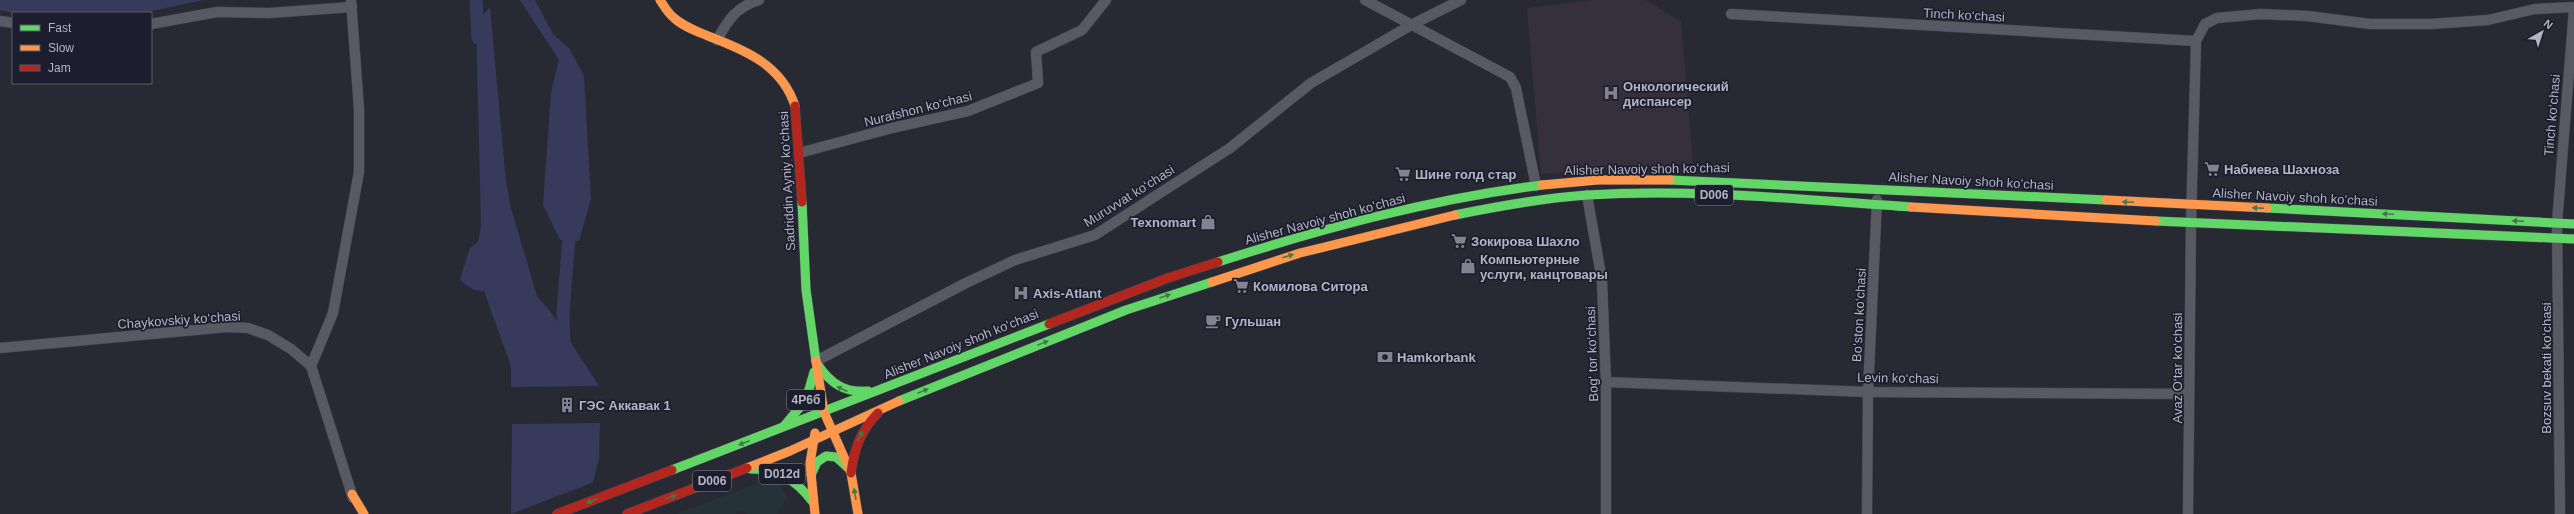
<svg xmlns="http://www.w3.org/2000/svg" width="2574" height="514" font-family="Helvetica,sans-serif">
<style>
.medical{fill:#35303c}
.green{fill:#263239}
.water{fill:#373a5a}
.pier{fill:#282a33}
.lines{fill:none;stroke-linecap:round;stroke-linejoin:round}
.canal{stroke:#373a5a;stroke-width:13}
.street-casing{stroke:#44454c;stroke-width:11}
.fast-casing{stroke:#44454c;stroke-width:10}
.slow-casing{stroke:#44454c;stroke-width:10}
.jam-casing{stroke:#44454c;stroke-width:10}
.street{stroke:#585962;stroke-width:10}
.fast{stroke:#63d668;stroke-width:9}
.slow{stroke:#ff974d;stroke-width:9}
.jam{stroke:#b3261e;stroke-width:9}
.oneway{fill:#407a4a}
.labels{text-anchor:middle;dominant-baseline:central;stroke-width:3.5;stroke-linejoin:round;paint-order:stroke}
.shield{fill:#1c1e2d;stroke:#858697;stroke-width:1}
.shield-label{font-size:12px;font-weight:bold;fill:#b2b3c5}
.street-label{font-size:13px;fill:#b2b3c5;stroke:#1c1e2d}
.poi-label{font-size:13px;font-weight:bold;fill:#b2b3c5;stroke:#1c1e2d;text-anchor:start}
</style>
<rect width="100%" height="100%" fill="#282a33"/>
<!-- medical -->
<polygon class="medical" points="1593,0 1646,0 1681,22 1693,163 1541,174 1527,8"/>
<!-- green -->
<polygon class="green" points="767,480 779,483 787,498 778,514 746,514 744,510 735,514 676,514"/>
<!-- water -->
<g class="water">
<polygon points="0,0 203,0 143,13 13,13 0,10"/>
<polygon points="520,0 535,0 553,34 569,48 584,76 591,199 579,241 560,240 543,205 551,92 559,60"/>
<path d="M490,7L506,182L511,208L537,296L553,315L599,386L511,387V366L484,291C473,291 467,287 460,279L470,248L478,242L481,226L476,23Z"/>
<polygon points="600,423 599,458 585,514 511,514 512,424"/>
</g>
<!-- pier -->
<polygon class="pier" points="594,482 587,514 511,514"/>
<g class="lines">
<!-- canal -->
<g class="canal">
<polyline points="476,0 478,38"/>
<polyline points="564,351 563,312 570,225"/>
</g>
<defs>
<g id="street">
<polyline points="1365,0 1510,77 1516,88 1536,186"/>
<polyline points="1731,14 2196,41"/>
<polyline points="0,21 13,23"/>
<polyline points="151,24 217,12 269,13 352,7"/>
<path d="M717,40C728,20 736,7 759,0"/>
<polyline points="799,153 892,128 968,111 1038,83 1036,52 1082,30 1106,0"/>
<polyline points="1587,195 1602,281 1606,382 1606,514"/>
<polyline points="0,348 227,327 248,328 268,335 291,349 311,366 353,498"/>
<polyline points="816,361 966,283 1015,260 1095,235 1230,148 1311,83 1413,24 1461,0"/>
<polyline points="311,366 333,313 359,172 359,109 351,0"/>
<polyline points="1606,382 1868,392 2189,394"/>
<polyline points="1867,514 1868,392 1877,200"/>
<polyline points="2188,514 2191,223 2196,41 2205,24 2217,18 2261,14 2307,16 2370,24 2431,24 2488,20 2535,9 2574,7"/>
<polyline points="2560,514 2557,223 2574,9"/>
</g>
<g id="fast">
<polyline points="1670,180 2106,200"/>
<polyline points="802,202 806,290 816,361"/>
<polyline points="2267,208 2574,224"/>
<path d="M1455,215C1499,206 1543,198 1587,195C1695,188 1804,200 1911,207"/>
<polyline points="2156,221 2574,239"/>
<path d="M1218,262C1324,228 1431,199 1542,185"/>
<path d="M818,365C831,384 845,393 868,391"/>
<polyline points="899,401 1126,310 1212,282"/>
<polyline points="785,425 806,400 814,372"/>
<path d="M751,469C778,469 796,480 812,501"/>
<polyline points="672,470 1049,324"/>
<polyline points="811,475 817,462 826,456 836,457 847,467"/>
</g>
<g id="slow">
<path d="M660,0C664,6 668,13 673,17C682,26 696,31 708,36C745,50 782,65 795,106"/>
<polyline points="1542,185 1598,180 1670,180"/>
<polyline points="2106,200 2267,208"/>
<polyline points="1911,207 2156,221"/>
<polyline points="1212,282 1300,253 1455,215"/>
<polyline points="816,361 824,412 851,473 858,514"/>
<polyline points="815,433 810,463 815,514"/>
<polyline points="747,468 790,451 899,401"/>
<polyline points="352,494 364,514"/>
</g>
<g id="jam">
<polyline points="795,106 802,202"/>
<polyline points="1049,324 1168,278 1218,262"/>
<path d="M851,473C854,449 861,430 878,413"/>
<polyline points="557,514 672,470"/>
<polyline points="627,514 747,468"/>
</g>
</defs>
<!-- street casing -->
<use href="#street" class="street-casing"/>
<!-- fast casing -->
<use href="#fast" class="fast-casing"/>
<!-- slow casing -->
<use href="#slow" class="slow-casing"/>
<!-- jam casing -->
<use href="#jam" class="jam-casing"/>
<!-- street -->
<use href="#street" class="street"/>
<!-- fast -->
<use href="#fast" class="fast"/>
<!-- slow -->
<use href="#slow" class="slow"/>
<!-- jam -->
<use href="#jam" class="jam"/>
</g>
<!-- one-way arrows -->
<defs><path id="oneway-solid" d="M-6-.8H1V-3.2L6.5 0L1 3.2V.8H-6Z"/></defs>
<g class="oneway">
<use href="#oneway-solid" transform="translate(2128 202) rotate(-177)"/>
<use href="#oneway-solid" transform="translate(2258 208) rotate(-177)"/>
<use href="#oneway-solid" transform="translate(2388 214) rotate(-177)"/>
<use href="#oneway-solid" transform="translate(2518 221) rotate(-177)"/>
<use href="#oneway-solid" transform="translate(1288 256) rotate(-17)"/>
<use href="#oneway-solid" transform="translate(1165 296) rotate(-19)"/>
<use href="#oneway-solid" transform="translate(1043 343) rotate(-22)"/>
<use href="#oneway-solid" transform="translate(842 389) rotate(-155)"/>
<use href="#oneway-solid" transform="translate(923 391) rotate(-22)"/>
<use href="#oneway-solid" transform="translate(860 436) rotate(-62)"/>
<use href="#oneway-solid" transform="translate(744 443) rotate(159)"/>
<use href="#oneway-solid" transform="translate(855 494) rotate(-100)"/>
<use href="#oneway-solid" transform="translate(671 497) rotate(-21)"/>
<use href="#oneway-solid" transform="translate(592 501) rotate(159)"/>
</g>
<!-- icons -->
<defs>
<symbol id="hospital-bare" viewBox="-9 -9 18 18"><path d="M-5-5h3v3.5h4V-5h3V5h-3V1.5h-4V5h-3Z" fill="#828392" stroke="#1c1e2d" stroke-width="2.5" paint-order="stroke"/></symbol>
<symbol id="supermarket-bare" viewBox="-9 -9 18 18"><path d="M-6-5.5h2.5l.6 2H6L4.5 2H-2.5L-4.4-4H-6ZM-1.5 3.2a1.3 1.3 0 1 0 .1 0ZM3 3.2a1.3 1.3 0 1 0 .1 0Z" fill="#828392" stroke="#1c1e2d" stroke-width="2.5" paint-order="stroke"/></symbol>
<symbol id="shop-bare" viewBox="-9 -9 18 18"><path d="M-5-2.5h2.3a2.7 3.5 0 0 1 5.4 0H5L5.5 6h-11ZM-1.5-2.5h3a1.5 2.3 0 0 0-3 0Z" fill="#828392" stroke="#1c1e2d" stroke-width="2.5" paint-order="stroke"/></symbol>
<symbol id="cafe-bare" viewBox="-9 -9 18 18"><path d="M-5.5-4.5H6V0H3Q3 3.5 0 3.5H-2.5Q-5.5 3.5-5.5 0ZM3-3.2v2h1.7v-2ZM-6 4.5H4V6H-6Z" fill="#828392" stroke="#1c1e2d" stroke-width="2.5" paint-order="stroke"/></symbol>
<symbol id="bank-bare" viewBox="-9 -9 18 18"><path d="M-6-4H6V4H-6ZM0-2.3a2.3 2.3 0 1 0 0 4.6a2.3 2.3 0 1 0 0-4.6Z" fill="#828392" stroke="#1c1e2d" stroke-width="2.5" paint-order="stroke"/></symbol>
<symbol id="building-bare" viewBox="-9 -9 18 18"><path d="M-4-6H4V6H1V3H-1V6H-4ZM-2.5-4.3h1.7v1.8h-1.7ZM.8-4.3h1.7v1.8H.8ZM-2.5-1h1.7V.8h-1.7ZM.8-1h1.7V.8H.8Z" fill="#828392" stroke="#1c1e2d" stroke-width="2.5" paint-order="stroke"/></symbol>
</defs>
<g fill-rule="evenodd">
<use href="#hospital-bare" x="1600" y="82" width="22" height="22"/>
<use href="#supermarket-bare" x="2201" y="158" width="22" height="22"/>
<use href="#supermarket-bare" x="1392" y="163" width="22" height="22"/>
<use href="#shop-bare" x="1197" y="211" width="22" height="22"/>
<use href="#supermarket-bare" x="1448" y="230" width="22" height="22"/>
<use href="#shop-bare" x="1457" y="255" width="22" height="22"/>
<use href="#supermarket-bare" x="1230" y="275" width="22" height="22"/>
<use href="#hospital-bare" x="1010" y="282" width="22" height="22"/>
<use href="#cafe-bare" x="1202" y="310" width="22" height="22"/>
<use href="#bank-bare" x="1374" y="346" width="22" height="22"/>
<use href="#building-bare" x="556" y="394" width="22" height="22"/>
</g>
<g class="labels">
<!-- shield labels -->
<g class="shield">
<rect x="1695" y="185" width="38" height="20" rx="3"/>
<rect x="787" y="390" width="38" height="20" rx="3"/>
<rect x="759" y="464" width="46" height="20" rx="3"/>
<rect x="693" y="471" width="38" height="20" rx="3"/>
</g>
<g class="shield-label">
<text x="1714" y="195">D006</text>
<text x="806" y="400">4Р6б</text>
<text x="782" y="474">D012d</text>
<text x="712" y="481">D006</text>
</g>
<!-- street labels -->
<g class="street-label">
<text transform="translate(1964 15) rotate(3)">Tinch ko‘chasi</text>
<text transform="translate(918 109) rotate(-14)">Nurafshon ko‘chasi</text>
<text transform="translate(2552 115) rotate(-85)">Tinch ko‘chasi</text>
<text transform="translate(1647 169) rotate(-1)">Alisher Navoiy shoh koʻchasi</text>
<text transform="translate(787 181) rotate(-93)">Sadriddin Ayniy ko‘chasi</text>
<text transform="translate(1971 181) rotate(3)">Alisher Navoiy shoh koʻchasi</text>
<text transform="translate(1129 196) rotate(-32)">Muruvvat ko‘chasi</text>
<text transform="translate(2295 197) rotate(3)">Alisher Navoiy shoh koʻchasi</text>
<text transform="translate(1325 219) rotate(-15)">Alisher Navoiy shoh koʻchasi</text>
<text transform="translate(1859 315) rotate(-87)">Bo‘ston ko‘chasi</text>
<text transform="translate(179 320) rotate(-4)">Chaykovskiy ko‘chasi</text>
<text transform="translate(961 344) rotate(-22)">Alisher Navoiy shoh koʻchasi</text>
<text transform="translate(1592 354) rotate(-92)">Bog‘ tor ko‘chasi</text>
<text transform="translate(2177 368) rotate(-90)">Avaz O‘tar ko‘chasi</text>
<text transform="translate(2546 368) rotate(-90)">Bozsuv bekati ko‘chasi</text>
<text transform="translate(1898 378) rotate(1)">Levin ko‘chasi</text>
</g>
<!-- poi labels -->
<g class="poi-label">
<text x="1623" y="86">Онкологический<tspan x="1623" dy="15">диспансер</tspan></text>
<text x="2224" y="169">Набиева Шахноза</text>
<text x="1415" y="174">Шине голд стар</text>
<text x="1196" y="222" text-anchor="end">Texnomart</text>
<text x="1471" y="241">Зокирова Шахло</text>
<text x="1480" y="259">Компьютерные<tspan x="1480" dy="15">услуги, канцтовары</tspan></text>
<text x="1253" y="286">Комилова Ситора</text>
<text x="1033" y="293">Axis-Atlant</text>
<text x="1225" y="321">Гульшан</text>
<text x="1397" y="357">Hamkorbank</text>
<text x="579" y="405">ГЭС Аккавак 1</text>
</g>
</g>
<!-- legend -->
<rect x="12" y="12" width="140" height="72" fill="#1c1e2d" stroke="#585a6a"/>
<rect x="20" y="25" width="20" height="6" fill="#63d668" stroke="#585a6a"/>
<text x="48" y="32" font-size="12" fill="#b2b3c5">Fast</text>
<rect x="20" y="45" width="20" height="6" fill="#ff974d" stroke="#585a6a"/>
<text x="48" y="52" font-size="12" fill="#b2b3c5">Slow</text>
<rect x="20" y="65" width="20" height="6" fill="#b3261e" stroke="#585a6a"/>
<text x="48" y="72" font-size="12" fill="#b2b3c5">Jam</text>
<!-- north arrow -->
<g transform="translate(2542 32) rotate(39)" stroke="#1c1e2d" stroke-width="3" paint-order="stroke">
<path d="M0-3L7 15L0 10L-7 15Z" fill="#b2b3c5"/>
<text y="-6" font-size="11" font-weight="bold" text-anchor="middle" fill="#b2b3c5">N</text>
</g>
</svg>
